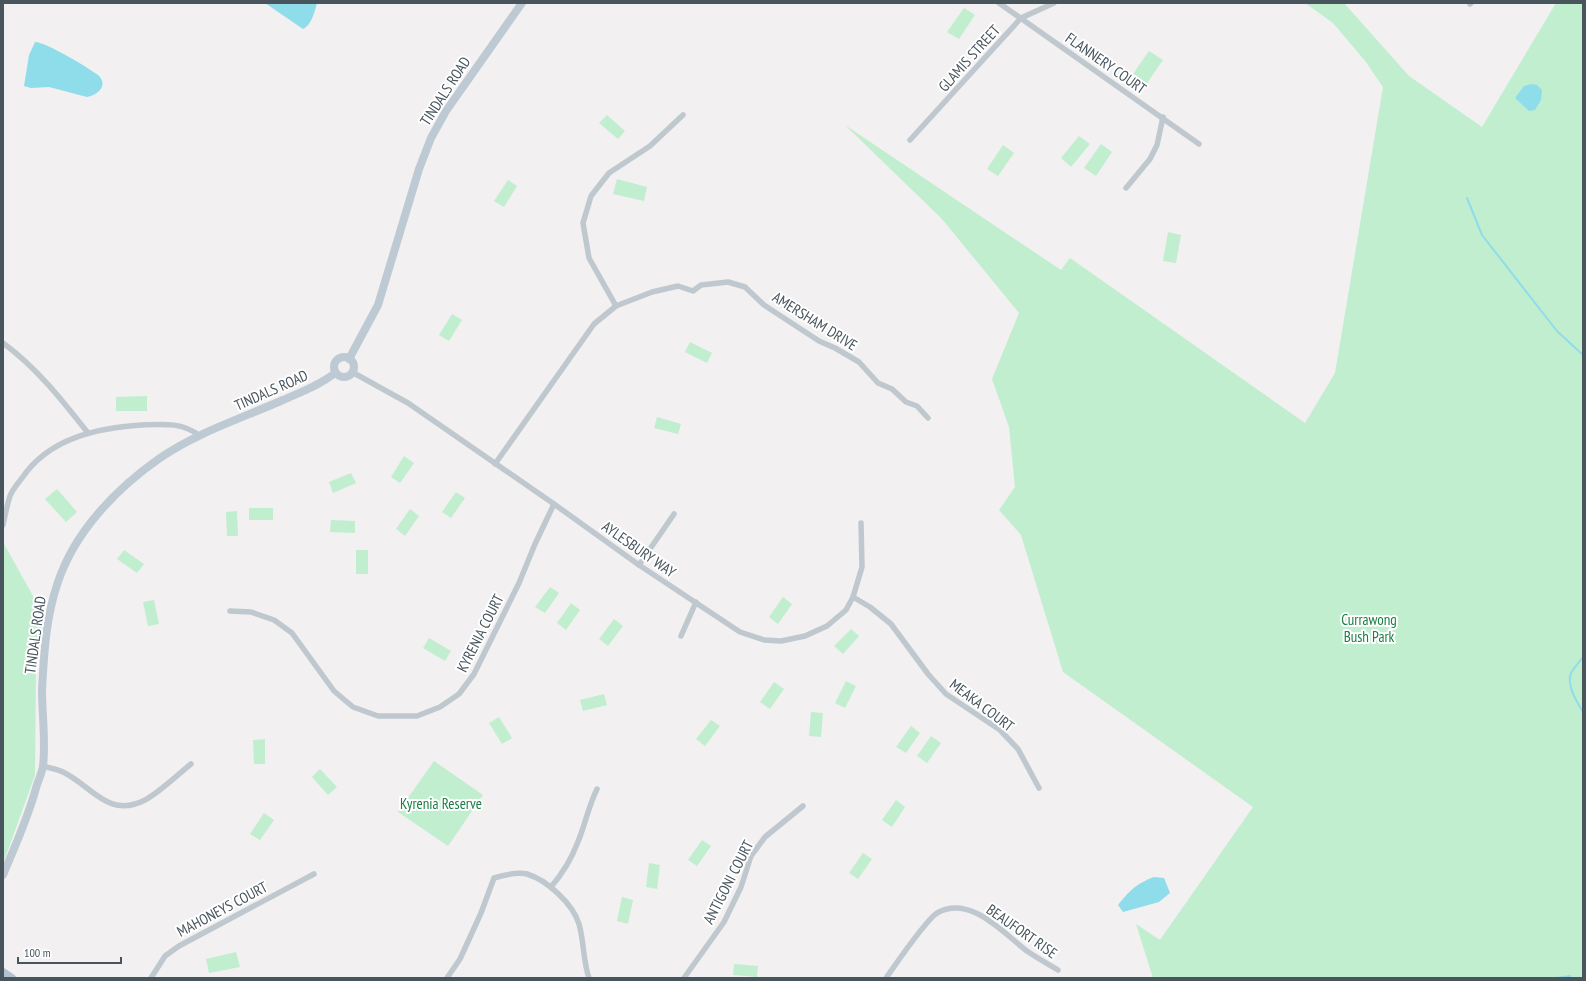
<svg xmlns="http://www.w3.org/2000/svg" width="1586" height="981" font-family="'PT Sans Narrow',sans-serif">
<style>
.green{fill:#c0eecf}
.water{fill:#8fddea}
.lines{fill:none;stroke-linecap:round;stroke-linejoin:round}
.stream{stroke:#8fddea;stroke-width:2}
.street{stroke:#bec8ce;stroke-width:5.5}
.secondary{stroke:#becad3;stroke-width:8}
.primary{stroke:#b1c1ce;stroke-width:8}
.labels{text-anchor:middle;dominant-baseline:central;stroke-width:4;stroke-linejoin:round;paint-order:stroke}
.street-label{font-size:15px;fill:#48555d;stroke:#fff}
.park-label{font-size:15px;fill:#1a7e45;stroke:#fff}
</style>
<rect width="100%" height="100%" fill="#f2f0f0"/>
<!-- green -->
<g class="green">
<polygon points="1305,3 1344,3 1409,76 1482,127 1556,3 1583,3 1583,978 1153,978 1136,924 1160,940 1253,807 1063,672 1021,535 999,510 1015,487 1009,427 992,379 1019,313 942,219 845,125 1061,270 1070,258 1305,423 1335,373 1383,87 1366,62 1333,23"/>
<polygon points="964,8 975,15 959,39 947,32"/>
<polygon points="1149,51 1163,60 1145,86 1131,77"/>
<polygon points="607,115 625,131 618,139 599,123"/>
<polygon points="1079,136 1090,144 1071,167 1061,158"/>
<polygon points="1101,144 1112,152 1096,176 1084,168"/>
<polygon points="1003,145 1014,153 998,176 987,169"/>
<polygon points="617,179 647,187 644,201 613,194"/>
<polygon points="508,180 517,186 504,207 494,201"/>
<polygon points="1168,232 1181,235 1176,263 1163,261"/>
<polygon points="452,314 462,320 449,341 439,335"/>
<polygon points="690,342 712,353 707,363 685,352"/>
<polygon points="147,396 147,411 116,411 116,397"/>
<polygon points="657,417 681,424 678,434 654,428"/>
<polygon points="404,456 414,463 400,483 391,477"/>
<polygon points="351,473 356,483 333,493 329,482"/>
<polygon points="57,489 77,512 66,522 45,499"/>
<polygon points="456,492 465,498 451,518 442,512"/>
<rect x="249" y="508" width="24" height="12"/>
<polygon points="410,509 419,516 405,536 396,529"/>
<polygon points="237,511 238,536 227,536 226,512"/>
<polygon points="331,520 355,521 355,533 330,532"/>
<polygon points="3,542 43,614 36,667 35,775 3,864"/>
<polygon points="124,550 144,564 137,573 117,559"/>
<rect x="356" y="550" width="12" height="24"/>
<polygon points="550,587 559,593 545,613 535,607"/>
<polygon points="783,597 792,604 778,624 769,617"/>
<polygon points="154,600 159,624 148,626 143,602"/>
<polygon points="571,603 580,610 566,630 557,623"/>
<polygon points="614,619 623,626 608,646 599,639"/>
<polygon points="851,629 859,636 843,654 834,646"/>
<polygon points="429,638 451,651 445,661 423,648"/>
<polygon points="846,681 856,686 845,708 835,703"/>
<polygon points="774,682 784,689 770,709 760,702"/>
<polygon points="604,694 607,705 583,711 580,700"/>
<polygon points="811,712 823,713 821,737 809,736"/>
<polygon points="499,717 512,738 502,744 489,723"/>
<polygon points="711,720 720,726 705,746 696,739"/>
<polygon points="911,726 920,733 906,753 896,747"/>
<polygon points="931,736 941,743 927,763 917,756"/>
<polygon points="265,739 265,764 254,764 253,740"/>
<polygon points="434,761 483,795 448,846 398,812"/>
<polygon points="320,769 337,787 328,795 312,777"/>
<polygon points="896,800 905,807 892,827 882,820"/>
<polygon points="264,813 274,820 260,840 250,834"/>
<polygon points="702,840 711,846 697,866 688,860"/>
<polygon points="863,853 872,859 858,879 849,873"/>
<polygon points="649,863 660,865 657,889 646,887"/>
<polygon points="622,897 633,900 628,924 617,921"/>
<polygon points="236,952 240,967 209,973 206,959"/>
<polygon points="734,964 758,966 757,977 733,975"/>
</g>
<!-- water -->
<g class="water">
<path d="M265,3H317C315,11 311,26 303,29Z"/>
<path d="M35,42C44,41 89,68 98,75C109,85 98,95 87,97L49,87L31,88L24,86L29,55Z"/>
<polygon points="1531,84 1537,85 1542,90 1541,100 1535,110 1529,111 1515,98 1524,86"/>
<path d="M1154,877L1164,878L1170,893L1159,902L1123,912L1118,905C1130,890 1136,884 1154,877Z"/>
</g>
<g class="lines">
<!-- stream -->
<g class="stream">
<polyline points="1467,198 1482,235 1557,331 1583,355"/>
<path d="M1583,657C1579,662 1574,668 1571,673C1566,685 1577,702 1583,712"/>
<polyline points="1557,978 1570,976 1570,978"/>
</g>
<!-- street -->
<g class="street">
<polyline points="999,3 1199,144"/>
<polyline points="1470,4 1471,3"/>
<polyline points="910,140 1021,18 1054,3"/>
<polyline points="1126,188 1150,159 1157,145 1163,117"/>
<polyline points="616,306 589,258 583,223 591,196 609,173 650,146 683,115"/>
<path d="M3,343C37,368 62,400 88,433"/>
<polyline points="352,372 408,403 554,504 639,565 740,632 764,640 781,641 805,636 827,626 846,610 853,597 862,567 861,523"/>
<polyline points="495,464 594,324 616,306 652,292 678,286 693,291 701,285 728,282 745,287 764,305 819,341 835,348 859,362 878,383 892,389 906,402 917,406 928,418"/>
<path d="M3,525C5,516 7,505 10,496C12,490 18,483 22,478C49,438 97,428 142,425C163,424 183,422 200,436"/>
<polyline points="639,565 674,514"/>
<polyline points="853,597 870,607 891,624 928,674 946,694 1000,730 1018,749 1039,788"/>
<polyline points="230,611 251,612 274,620 292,633 334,691 353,707 378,716 417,716 440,707 459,694 474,674 519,583 535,544 554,504"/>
<polyline points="681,636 696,602"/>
<path d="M43,766C49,768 57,769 63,772C92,786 108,819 145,800C160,792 177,775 191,764"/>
<path d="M551,887C562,874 571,860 577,844C585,826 588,807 597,789"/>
<polyline points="151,978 165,956 179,946 314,874"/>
<path d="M447,978L460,959L481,913L494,878C504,875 517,872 527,874C547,880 573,904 579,924C584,941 583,961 589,978"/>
<polyline points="684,978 724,922 741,887 751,856 765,837 803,806"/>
<path d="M886,978C896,964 925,921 937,913C970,894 1003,933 1027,951C1037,958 1048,964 1058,970"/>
</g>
<!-- secondary -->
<g class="secondary">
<circle cx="344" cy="367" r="10"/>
<polyline points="349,359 378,305 419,169 431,138 446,111 522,3"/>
<path d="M3,875C15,846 28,818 36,788C38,781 42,773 43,766C46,742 42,714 42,690C44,653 46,616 58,582C75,531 117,488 160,458C196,433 242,418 283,400C301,392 320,385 335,373"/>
</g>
<!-- primary -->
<polyline class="primary" points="3,972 12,978"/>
</g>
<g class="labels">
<!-- street labels -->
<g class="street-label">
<text transform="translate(969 58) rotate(-48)">GLAMIS STREET</text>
<text transform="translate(1106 63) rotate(35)">FLANNERY COURT</text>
<text transform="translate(445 91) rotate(-57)">TINDALS ROAD</text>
<text transform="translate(815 321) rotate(32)">AMERSHAM DRIVE</text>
<text transform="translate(271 390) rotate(-24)">TINDALS ROAD</text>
<text transform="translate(639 549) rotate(35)">AYLESBURY WAY</text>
<text transform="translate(480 633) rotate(-63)">KYRENIA COURT</text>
<text transform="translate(35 635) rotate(-82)">TINDALS ROAD</text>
<text transform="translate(982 705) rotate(37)">MEAKA COURT</text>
<text transform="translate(728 882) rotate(-63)">ANTIGONI COURT</text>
<text transform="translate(222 909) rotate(-28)">MAHONEYS COURT</text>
<text transform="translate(1022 931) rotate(35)">BEAUFORT RISE</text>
</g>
<!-- park labels -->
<g class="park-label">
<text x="1369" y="619">Currawong<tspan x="1369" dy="17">Bush Park</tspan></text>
<text x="441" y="803">Kyrenia Reserve</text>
</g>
</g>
<!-- border -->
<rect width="1586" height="981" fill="none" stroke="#48555d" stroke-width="8"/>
<!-- scale -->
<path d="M18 957v6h103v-6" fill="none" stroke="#48555d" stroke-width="2"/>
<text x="24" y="957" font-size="12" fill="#48555d" stroke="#ffffff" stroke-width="3" paint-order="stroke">100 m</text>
</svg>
